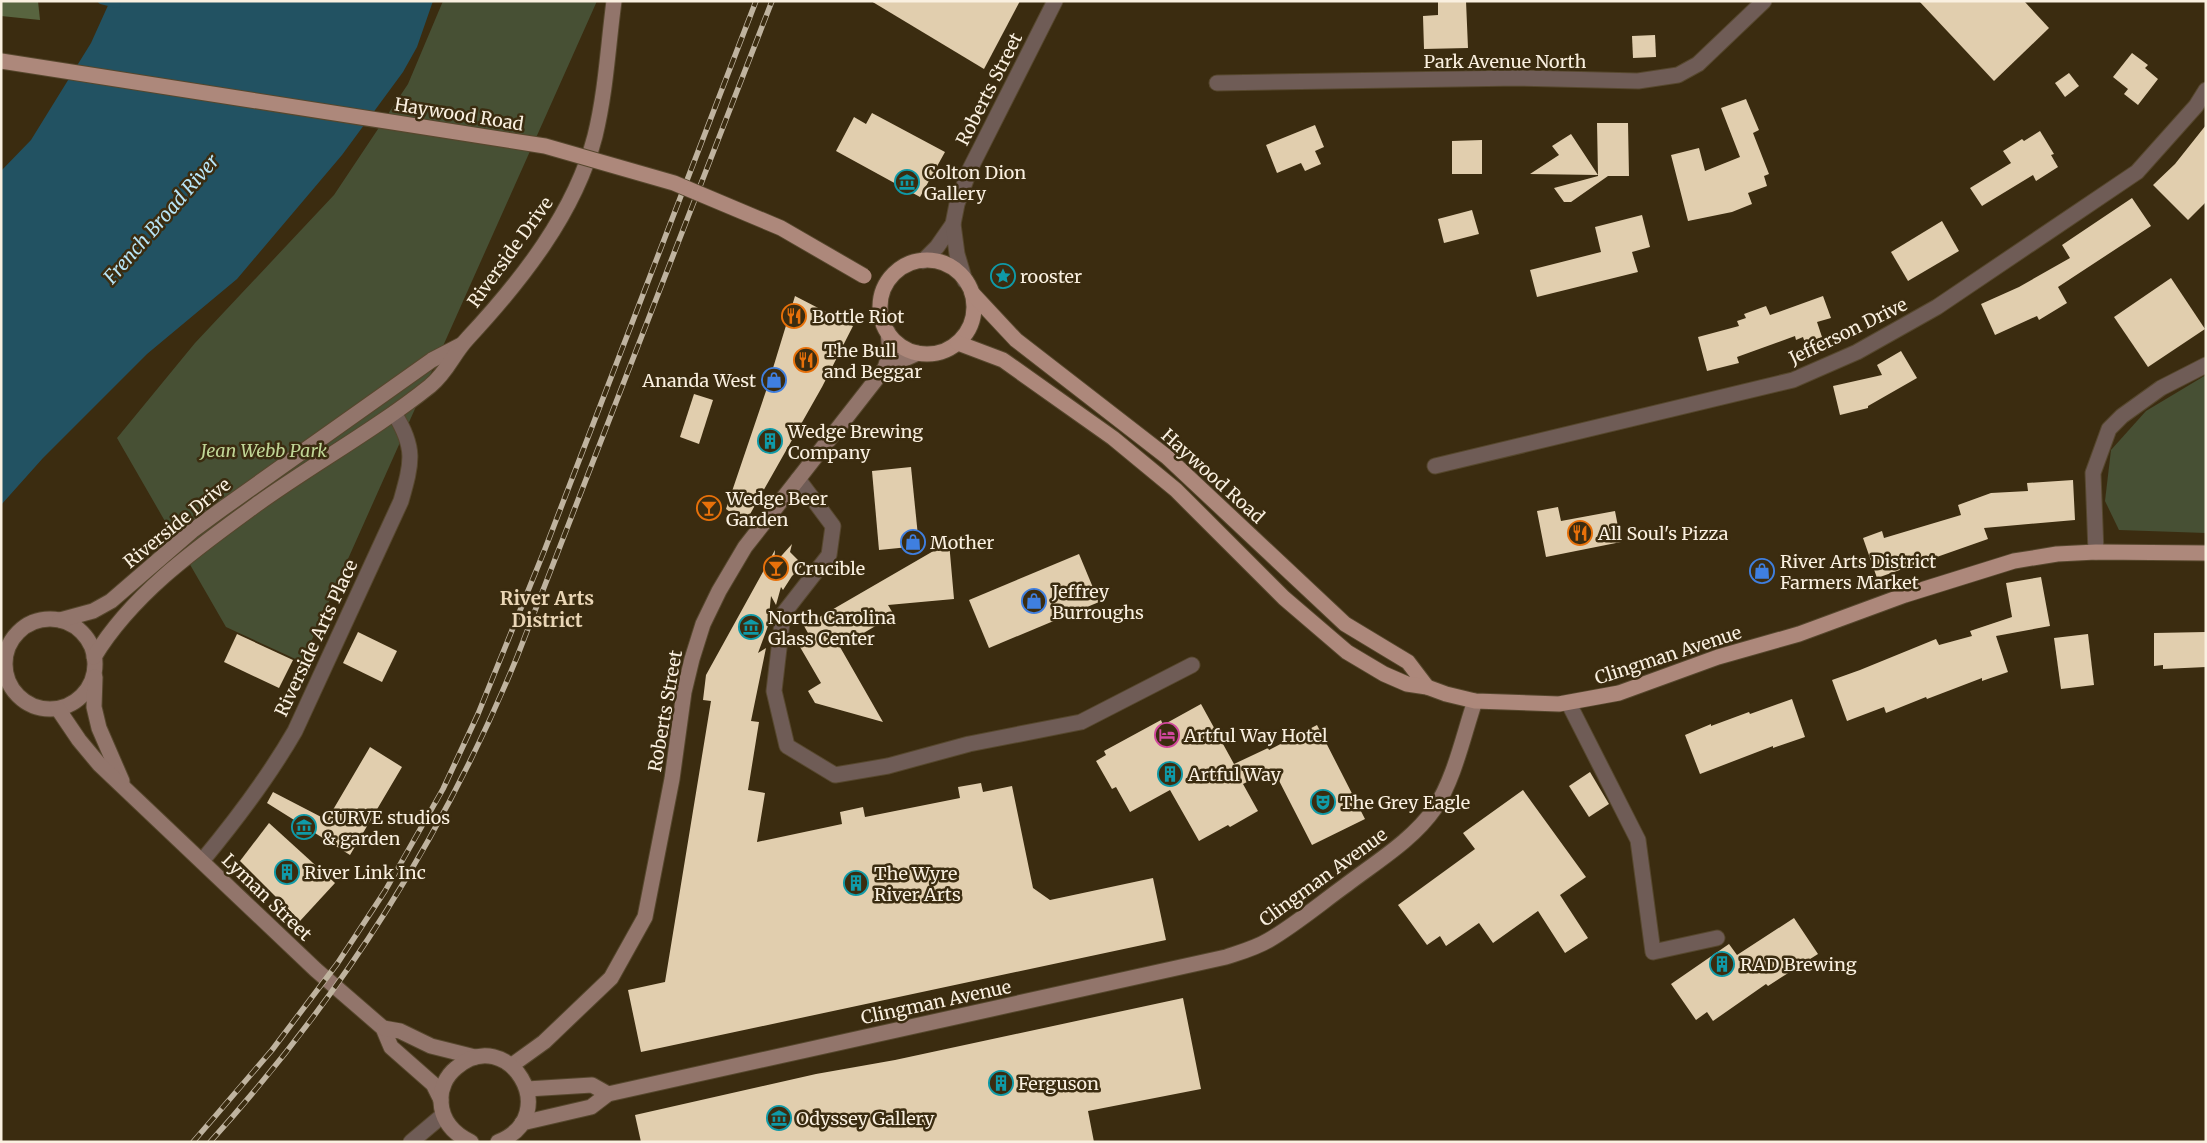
<svg xmlns="http://www.w3.org/2000/svg" width="2207" height="1143" font-family="Merriweather,serif">
<style>
.green{fill:#475034}
.forest{fill:#58643f}
.water{fill:#225262}
.lines{fill:none;stroke-linecap:round;stroke-linejoin:round}
.stream{stroke:#225262;stroke-width:6}
.building{fill:#e1ceae}
.minor-casing{stroke:#56472d;stroke-width:17}
.tertiary-casing{stroke:#56472d;stroke-width:17}
.secondary-casing{stroke:#56472d;stroke-width:17}
.primary-casing{stroke:#56472d;stroke-width:17}
.minor{stroke:#6f5c56;stroke-width:15}
.tertiary{stroke:#6f5c56;stroke-width:15}
.secondary{stroke:#92756b;stroke-width:15}
.primary{stroke:#ad887b;stroke-width:15}
.rail-casing{stroke:#bfb39f;stroke-width:5.5}
.rail{stroke:#3b2c10;stroke-width:4;stroke-dasharray:11;stroke-linecap:butt}
.primary-bridge-casing{stroke:#56472d;stroke-width:17;stroke-linecap:butt}
.primary-bridge{stroke:#ad887b;stroke-width:15}
.labels{text-anchor:middle;dominant-baseline:central;stroke-width:5;stroke-linejoin:round;paint-order:stroke}
.street-label{font-size:18px;fill:#faf0e0;stroke:#3b2c10}
.poi-label{font-size:18px;fill:#faf0e0;stroke:#3b2c10;text-anchor:start}
.park-label{font-size:18px;font-style:italic;fill:#c0d696;stroke:#3b2c10}
.water-label{font-size:19px;font-style:italic;fill:#b8e5f7;stroke:#3b2c10}
.neighbourhood-label{font-size:19px;font-weight:bold;fill:#ead6b6;stroke:#3b2c10}
</style>
<rect width="100%" height="100%" fill="#3b2c10"/>
<!-- green -->
<g class="green">
<polygon points="443,1 597,1 302,662 226,627 117,438 195,343 334,195 408,84"/>
<polygon points="2206,375 2206,533 2119,530 2105,501 2111,450 2146,411"/>
</g>
<!-- forest -->
<polygon class="forest" points="1,1 38,1 40,20 1,16"/>
<!-- water -->
<polygon class="water" points="110,1 433,1 417,47 403,72 342,155 237,279 147,354 43,458 1,505 1,171 31,140 91,43"/>
<g class="lines">
<!-- stream -->
<polyline class="stream" points="101,1 117,5"/>
</g>
<!-- building -->
<g class="building">
<polygon points="871,1 1020,1 984,69"/>
<polygon points="1438,1 1466,1 1468,48 1424,49 1423,16 1438,15"/>
<polygon points="1919,1 2024,1 2049,28 1994,81"/>
<polygon points="1655,35 1656,57 1633,58 1632,36"/>
<polygon points="2132,53 2148,65 2145,68 2158,79 2138,105 2124,94 2128,89 2113,77"/>
<polygon points="2069,73 2079,86 2065,97 2055,83"/>
<polygon points="1746,99 1759,130 1753,133 1769,174 1764,176 1767,186 1748,193 1752,204 1732,212 1688,221 1671,155 1699,148 1705,171 1740,157 1721,108"/>
<polygon points="872,113 945,152 920,197 836,151 854,117 866,124"/>
<polygon points="1597,123 1628,123 1629,176 1608,176 1571,202 1564,202 1554,188 1598,176"/>
<polygon points="1315,125 1324,147 1315,151 1321,164 1305,171 1301,163 1277,173 1266,145"/>
<polygon points="2206,125 2206,202 2188,220 2153,185 2175,164"/>
<polygon points="2040,131 2054,154 2051,155 2058,167 2036,181 2033,175 1982,206 1970,188 2011,163 2003,151 2022,139 2024,141"/>
<polygon points="1571,134 1598,175 1530,174 1559,155 1552,146"/>
<polygon points="1482,140 1482,174 1452,174 1452,141"/>
<polygon points="2132,198 2151,226 2058,287 2067,303 2039,320 2037,316 1995,335 1981,304 2019,287 2070,258 2062,245"/>
<polygon points="1472,210 1479,234 1444,243 1438,219"/>
<polygon points="1642,215 1650,247 1632,252 1638,272 1537,297 1530,270 1601,252 1595,227"/>
<polygon points="1942,221 1959,251 1908,281 1891,252"/>
<polygon points="2171,278 2205,329 2148,367 2114,317"/>
<polygon points="795,296 853,326 822,387 745,523 726,509 766,391"/>
<polygon points="1823,296 1831,318 1817,322 1822,337 1805,343 1803,337 1796,340 1795,336 1737,357 1739,363 1707,371 1698,337 1739,326 1737,321 1746,318 1744,314 1766,306 1770,315"/>
<polygon points="1901,351 1917,378 1868,406 1868,408 1840,415 1833,386 1882,375 1877,365"/>
<polygon points="694,394 713,400 699,444 680,437"/>
<polygon points="911,467 919,546 879,550 872,471"/>
<polygon points="2073,480 2075,520 1984,528 1988,539 1877,578 1863,538 1882,531 1884,538 1961,515 1958,505 1991,493 2028,491 2027,483"/>
<polygon points="1558,507 1561,521 1615,511 1621,542 1546,557 1537,511"/>
<polygon points="949,542 954,599 888,605 894,615 840,647 883,722 815,703 808,691 821,683 800,647 812,640 804,626"/>
<polygon points="792,544 790,552 803,565 792,576 783,590 781,587 776,605 771,596 768,626 758,653 766,648 751,721 759,722 748,790 765,793 757,842 842,824 840,812 863,807 865,817 960,798 958,787 981,783 983,792 1012,786 1033,888 1050,900 1153,878 1166,940 641,1052 628,990 665,982 711,701 703,700 706,675 775,550 774,564"/>
<polygon points="1079,554 1099,602 989,648 969,600"/>
<polygon points="2041,577 2050,626 1996,636 2008,672 1982,681 1982,678 1927,699 1926,697 1886,713 1884,707 1847,721 1832,680 1860,670 1936,639 1939,645 1972,636 1970,631 2012,617 2006,583"/>
<polygon points="358,632 397,651 382,682 343,663"/>
<polygon points="2206,632 2206,667 2163,669 2163,665 2154,666 2154,633"/>
<polygon points="237,634 293,660 279,688 224,662"/>
<polygon points="2088,634 2094,685 2061,689 2054,638"/>
<polygon points="1792,699 1805,737 1773,748 1773,746 1700,774 1685,735 1711,724 1711,726 1749,712 1750,714"/>
<polygon points="1201,704 1234,764 1268,748 1269,750 1317,725 1365,819 1312,845 1273,769 1243,784 1258,811 1230,827 1228,825 1199,841 1170,790 1130,812 1116,787 1112,789 1096,761 1106,755 1104,751 1161,720 1163,725"/>
<polygon points="370,747 402,767 350,855 267,803 273,792 327,820"/>
<polygon points="1590,772 1609,804 1589,817 1569,786"/>
<polygon points="1523,790 1586,877 1560,895 1588,938 1565,953 1538,911 1493,943 1479,923 1446,946 1440,936 1427,945 1398,905 1475,849 1463,833"/>
<polygon points="269,823 335,883 300,921 240,861"/>
<polygon points="1794,918 1818,954 1768,986 1766,984 1713,1021 1707,1012 1696,1020 1671,984 1729,944 1737,955"/>
<polygon points="1183,998 1201,1089 1088,1111 1094,1142 641,1142 635,1115 816,1074 895,1060"/>
</g>
<g class="lines">
<defs>
<g id="minor">
<polyline points="1217,83 1519,78 1638,81 1678,75 1698,64 1764,1"/>
<polyline points="923,261 937,247 953,224"/>
<polyline points="965,281 957,254 953,224 957,204 970,169 1055,1"/>
<polyline points="1435,466 1793,380 1857,352 1937,307 2137,172 2196,106 2206,90"/>
<polyline points="798,479 833,526 829,555 783,614 774,691 787,746 835,775 888,766 969,744 1081,722 1192,665"/>
<polyline points="2096,552 2093,473 2109,429 2122,416 2161,388 2206,365"/>
<polyline points="1569,704 1638,840 1653,952 1717,938"/>
<path d="M202,861C236,820 268,778 295,731L401,501C412,462 416,448 394,413"/>
</g>
<polyline id="tertiary" points="411,1142 443,1115"/>
<g id="secondary">
<polyline points="885,368 918,353"/>
<circle cx="50" cy="664" r="45"/>
<polyline points="60,620 93,611 111,601 192,531 222,509 432,360 461,345"/>
<path d="M94,657C133,593 197,548 256,505C313,464 375,430 430,386C449,370 452,355 468,338C521,281 575,213 595,136C606,91 608,46 614,1"/>
<polyline points="95,677 94,707 99,728 122,781"/>
<polyline points="58,709 79,740 99,764 316,970 383,1028 391,1047 433,1084 441,1100"/>
<polyline points="383,1028 400,1031 431,1046 475,1057"/>
<polyline points="512,1065 544,1042 611,978 645,917 672,779 684,692 692,659 703,624 719,591 745,547 885,368 890,352 888,332"/>
<polyline points="527,1089 592,1085 608,1094"/>
<path d="M522,1123L591,1107L608,1094L1226,957C1241,952 1256,948 1269,940C1296,924 1321,903 1346,885C1376,862 1413,840 1435,808C1455,777 1463,736 1475,701"/>
<path d="M471,1142C454,1134 442,1121 441,1102C440,1089 446,1076 456,1068C507,1023 565,1115 498,1142"/>
</g>
<g id="primary">
<circle cx="927" cy="307" r="47"/>
<polyline points="972,293 1016,340 1167,457 1345,624 1408,662 1427,687"/>
<polyline points="958,343 1003,360 1113,438 1176,490 1284,598 1347,652 1384,674 1407,684 1427,687 1446,694 1475,701 1559,704 1619,693 1718,657 1799,634 1905,595 2014,561 2057,554 2096,552 2206,553"/>
</g>
</defs>
<!-- minor casing -->
<use href="#minor" class="minor-casing"/>
<!-- tertiary casing -->
<use href="#tertiary" class="tertiary-casing"/>
<!-- secondary casing -->
<use href="#secondary" class="secondary-casing"/>
<!-- primary casing -->
<use href="#primary" class="primary-casing"/>
<!-- minor -->
<use href="#minor" class="minor"/>
<!-- tertiary -->
<use href="#tertiary" class="tertiary"/>
<!-- secondary -->
<use href="#secondary" class="secondary"/>
<!-- primary -->
<use href="#primary" class="primary"/>
<defs>
<g id="rail">
<polyline points="193,1142 272,1050 337,964 385,891 443,789 478,714 545,549 756,1"/>
<path d="M210,1142C342,996 442,839 517,657L772,1"/>
</g>
</defs>
<!-- rail casing -->
<use href="#rail" class="rail-casing"/>
<!-- rail -->
<use href="#rail" class="rail"/>
<defs>
<polyline id="primary-bridge" points="1,61 545,146 674,183 781,228 864,276"/>
</defs>
<!-- primary-bridge casing -->
<use href="#primary-bridge" class="primary-bridge-casing"/>
<!-- primary-bridge -->
<use href="#primary-bridge" class="primary-bridge"/>
</g>
<!-- icons -->
<defs>
<symbol id="museum-ring" viewBox="-11 -11 22 22"><circle r="9.5" fill="#3b2c10" stroke="#0f9aa8" stroke-width="1.5"/><path d="M0-6L6-3V-2H-6V-3ZM-5-1h2V3h-2ZM-1-1h2V3h-2ZM3-1h2V3H3ZM-6 4H6V6H-6Z" fill="#0f9aa8"/></symbol>
<symbol id="sight-ring" viewBox="-11 -11 22 22"><circle r="9.5" fill="#3b2c10" stroke="#0f9aa8" stroke-width="1.5"/><path d="M0-6L1.8-2.2L6-1.7L2.9 1.2L3.7 5.4L0 3.3L-3.7 5.4L-2.9 1.2L-6-1.7L-1.8-2.2Z" fill="#0f9aa8"/></symbol>
<symbol id="restaurant-ring" viewBox="-11 -11 22 22"><circle r="9.5" fill="#3b2c10" stroke="#e8710a" stroke-width="1.5"/><path d="M-5-6h1v4h1v-4h1v4h1v-4h1v5L-1.5 .5V6h-2V.5L-5-1ZM5-6V6H3V1.5H1.5Q1.5-4 5-6Z" fill="#e8710a"/></symbol>
<symbol id="shop-ring" viewBox="-11 -11 22 22"><circle r="9.5" fill="#3b2c10" stroke="#3f7fe0" stroke-width="1.5"/><path d="M-5-2.5h2.3a2.7 3.5 0 0 1 5.4 0H5L5.5 6h-11ZM-1.5-2.5h3a1.5 2.3 0 0 0-3 0Z" fill="#3f7fe0"/></symbol>
<symbol id="building-ring" viewBox="-11 -11 22 22"><circle r="9.5" fill="#3b2c10" stroke="#0f9aa8" stroke-width="1.5"/><path d="M-4-6H4V6H1V3H-1V6H-4ZM-2.5-4.3h1.7v1.8h-1.7ZM.8-4.3h1.7v1.8H.8ZM-2.5-1h1.7V.8h-1.7ZM.8-1h1.7V.8H.8Z" fill="#0f9aa8"/></symbol>
<symbol id="bar-ring" viewBox="-11 -11 22 22"><circle r="9.5" fill="#3b2c10" stroke="#e8710a" stroke-width="1.5"/><path d="M-6-5H6L.8 .8V4.5H3.5V6h-7V4.5H-.8V.8Z" fill="#e8710a"/></symbol>
<symbol id="hotel-ring" viewBox="-11 -11 22 22"><circle r="9.5" fill="#3b2c10" stroke="#d1479c" stroke-width="1.5"/><path d="M-6-4.5h1.5V1H6V5H4.5V3h-9V5H-6ZM-4 0a1.8 1.8 0 1 1 3.6 0ZM.5 0V-2.5h3Q6-2.5 6 0Z" fill="#d1479c"/></symbol>
<symbol id="theatre-ring" viewBox="-11 -11 22 22"><circle r="9.5" fill="#3b2c10" stroke="#0f9aa8" stroke-width="1.5"/><path d="M-5-5.5Q0-4 5-5.5V0Q5 5 0 6Q-5 5-5 0ZM-3.3-2.5H-1v1.5H-3.3ZM1-2.5H3.3v1.5H1ZM-2.8 1Q0 5.5 2.8 1Z" fill="#0f9aa8"/></symbol>
</defs>
<g fill-rule="evenodd">
<use href="#museum-ring" x="893" y="168" width="28" height="28"/>
<use href="#sight-ring" x="989" y="262" width="28" height="28"/>
<use href="#restaurant-ring" x="780" y="302" width="28" height="28"/>
<use href="#restaurant-ring" x="792" y="346" width="28" height="28"/>
<use href="#shop-ring" x="760" y="366" width="28" height="28"/>
<use href="#building-ring" x="756" y="427" width="28" height="28"/>
<use href="#bar-ring" x="695" y="494" width="28" height="28"/>
<use href="#restaurant-ring" x="1566" y="519" width="28" height="28"/>
<use href="#shop-ring" x="899" y="528" width="28" height="28"/>
<use href="#bar-ring" x="762" y="554" width="28" height="28"/>
<use href="#shop-ring" x="1748" y="557" width="28" height="28"/>
<use href="#shop-ring" x="1020" y="587" width="28" height="28"/>
<use href="#museum-ring" x="737" y="613" width="28" height="28"/>
<use href="#hotel-ring" x="1153" y="721" width="28" height="28"/>
<use href="#building-ring" x="1156" y="760" width="28" height="28"/>
<use href="#theatre-ring" x="1309" y="788" width="28" height="28"/>
<use href="#museum-ring" x="290" y="813" width="28" height="28"/>
<use href="#building-ring" x="273" y="858" width="28" height="28"/>
<use href="#building-ring" x="842" y="869" width="28" height="28"/>
<use href="#building-ring" x="1708" y="950" width="28" height="28"/>
<use href="#building-ring" x="987" y="1069" width="28" height="28"/>
<use href="#museum-ring" x="765" y="1104" width="28" height="28"/>
</g>
<g class="labels">
<!-- street labels -->
<g class="street-label">
<text x="1505" y="61">Park Avenue North</text>
<text transform="translate(989 89) rotate(-63)">Roberts Street</text>
<text transform="translate(459 114) rotate(9)">Haywood Road</text>
<text transform="translate(510 252) rotate(-54)">Riverside Drive</text>
<text transform="translate(1848 331) rotate(-26)">Jefferson Drive</text>
<text transform="translate(1213 476) rotate(42)">Haywood Road</text>
<text transform="translate(177 523) rotate(-39)">Riverside Drive</text>
<text transform="translate(316 638) rotate(-65)">Riverside Arts Place</text>
<text transform="translate(1668 655) rotate(-18)">Clingman Avenue</text>
<text transform="translate(665 711) rotate(-80)">Roberts Street</text>
<text transform="translate(1323 877) rotate(-36)">Clingman Avenue</text>
<text transform="translate(267 897) rotate(44)">Lyman Street</text>
<text transform="translate(936 1002) rotate(-12)">Clingman Avenue</text>
</g>
<!-- poi labels -->
<g class="poi-label">
<text x="924" y="172">Colton Dion<tspan x="924" dy="21">Gallery</tspan></text>
<text x="1020" y="276">rooster</text>
<text x="812" y="316">Bottle Riot</text>
<text x="824" y="350">The Bull<tspan x="824" dy="21">and Beggar</tspan></text>
<text x="756" y="380" text-anchor="end">Ananda West</text>
<text x="788" y="431">Wedge Brewing<tspan x="788" dy="21">Company</tspan></text>
<text x="726" y="498">Wedge Beer<tspan x="726" dy="21">Garden</tspan></text>
<text x="1598" y="533">All Soul's Pizza</text>
<text x="930" y="542">Mother</text>
<text x="1780" y="561">River Arts District<tspan x="1780" dy="21">Farmers Market</tspan></text>
<text x="794" y="568">Crucible</text>
<text x="1052" y="591">Jeffrey<tspan x="1052" dy="21">Burroughs</tspan></text>
<text x="768" y="617">North Carolina<tspan x="768" dy="21">Glass Center</tspan></text>
<text x="1184" y="735">Artful Way Hotel</text>
<text x="1188" y="774">Artful Way</text>
<text x="1340" y="802">The Grey Eagle</text>
<text x="322" y="817">CURVE studios<tspan x="322" dy="21">&amp; garden</tspan></text>
<text x="304" y="872">River Link Inc</text>
<text x="874" y="873">The Wyre<tspan x="874" dy="21">River Arts</tspan></text>
<text x="1740" y="964">RAD Brewing</text>
<text x="1018" y="1083">Ferguson</text>
<text x="796" y="1118">Odyssey Gallery</text>
</g>
<!-- park labels -->
<g class="park-label">
<text x="264" y="450">Jean Webb Park</text>
</g>
<!-- water labels -->
<g class="water-label">
<text transform="translate(161 219) rotate(-49)">French Broad River</text>
</g>
<!-- neighbourhood labels -->
<g class="neighbourhood-label">
<text x="547" y="598">River Arts<tspan x="547" dy="22">District</tspan></text>
</g>
</g>
<!-- border -->
<rect width="2207" height="1143" fill="none" stroke="#faf0e0" stroke-width="5"/>
</svg>
